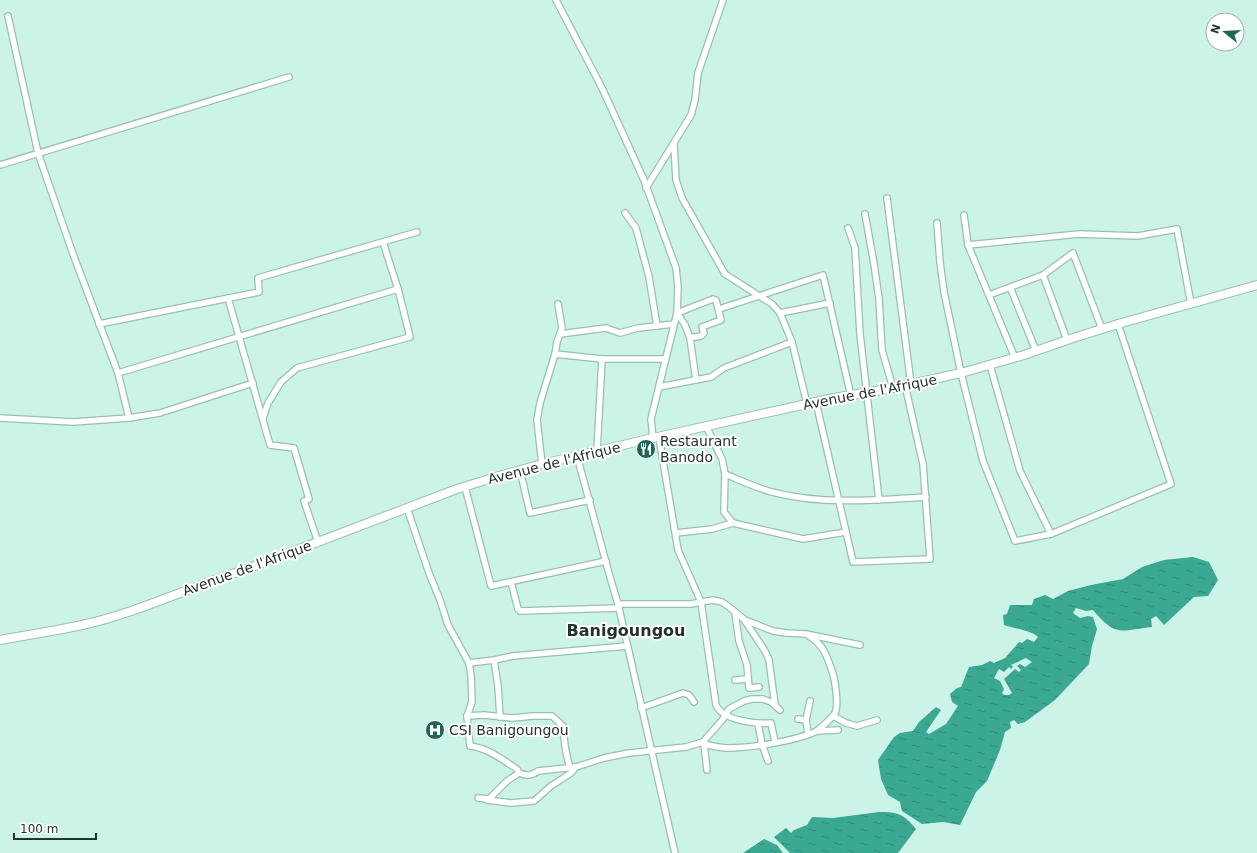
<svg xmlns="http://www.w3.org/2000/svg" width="1257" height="853" font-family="'DejaVu Sans',sans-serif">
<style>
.water{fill:url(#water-ripples);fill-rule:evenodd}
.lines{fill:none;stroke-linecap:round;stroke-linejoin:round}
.minor-casing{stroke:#99bfb5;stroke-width:8}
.secondary-casing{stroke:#99bfb5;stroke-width:10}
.minor{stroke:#fff;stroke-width:5.5}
.secondary{stroke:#fff;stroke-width:8}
.labels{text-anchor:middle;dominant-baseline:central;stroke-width:4;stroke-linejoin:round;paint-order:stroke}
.street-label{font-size:14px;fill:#23322e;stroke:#fff}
.poi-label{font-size:14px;fill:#23322e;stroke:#fff;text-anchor:start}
.quarter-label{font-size:16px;font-weight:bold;fill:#23322e;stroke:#fff}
</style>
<defs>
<pattern id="water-ripples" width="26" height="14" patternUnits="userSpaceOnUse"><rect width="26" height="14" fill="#3ba891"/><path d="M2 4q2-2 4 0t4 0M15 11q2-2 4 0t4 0" fill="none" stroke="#318977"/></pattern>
</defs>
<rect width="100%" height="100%" fill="#cbf3e7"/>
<!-- water -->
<g class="water">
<path d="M1193,557L1209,562L1218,580L1208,596L1194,597L1164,625L1156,616L1151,619L1152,627C1119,631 1116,637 1093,610L1086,611L1076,608L1073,613L1080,618L1088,616L1093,617L1097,629L1092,646L1089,664L1055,700L1025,722L1018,724L1014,720L1010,722L1011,728L1005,732L1000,750L987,781L976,792L960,825L943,822L922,824L902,811L900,802L888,795L881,779L878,760L894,737L900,733L913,731L919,722L936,707L941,710L926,732L929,734L946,724L958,706L952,702L950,694L957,688L961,687L969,667L982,665L990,661L994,663L1005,658L1019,642L1022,643L1027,639L1034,642L1038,637C1030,630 1015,629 1004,625L1003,615L1007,614L1010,605H1032L1034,599L1045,595L1053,599L1068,591L1091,585L1123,579L1142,567L1164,560ZM1026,658L1032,662L1025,667L1020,664L1017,666L1021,670L1019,672L1015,669L1004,679L1012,693L1009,695H1004L1002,693L1004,689L1000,681L994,678L999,669L1004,672L1009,667L1011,669L1013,667L1011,665Z"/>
<path d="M879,812C898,812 904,814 916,829L898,853H790L774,837L786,828L791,833L794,830L807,825L812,817L833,818Z"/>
<polygon points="764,839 777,845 783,853 743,853"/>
</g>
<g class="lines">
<defs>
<g id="minor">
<polyline points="556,0 602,88 644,180 676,268 678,287 677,313 651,419 653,438"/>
<polyline points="8,16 38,153 73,254 118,373 129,418"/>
<polyline points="674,144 676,180 682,198 725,274 772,304 780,313 792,342 807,404"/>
<polyline points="0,165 289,77"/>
<polyline points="646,188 691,115 695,100 698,73 723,0"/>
<polyline points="887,198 911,384"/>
<polyline points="625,213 636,228 649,277 657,326"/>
<polyline points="865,214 874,264 879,299 882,350 893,388"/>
<polyline points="964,215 968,245 1015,358"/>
<polyline points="937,223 940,262 944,292 961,373 983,461 1015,541 1051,534 1171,484 1118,324"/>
<polyline points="848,228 855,248 860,334 879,500"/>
<polyline points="968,245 1079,234 1138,236 1177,229 1191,304"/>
<polyline points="1043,275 1067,340"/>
<polyline points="1010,287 1036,351"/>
<polyline points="989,295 1043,275 1073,253 1102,329"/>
<polyline points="228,298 270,445 294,448 309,499 304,501 318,542"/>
<polyline points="719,309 823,275 851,396"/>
<polyline points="780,313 830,303"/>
<polyline points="99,324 259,292 258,278 417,232"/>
<polyline points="560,334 606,328 620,333 638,328 674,324"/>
<polyline points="690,338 701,336 704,333 702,327 721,320 716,300 713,299 677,313 685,325 690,338 696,380"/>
<polyline points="555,354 602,359 665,359"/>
<polyline points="990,365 1020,471 1051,534"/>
<polyline points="118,373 398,289"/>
<polyline points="659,387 711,377 724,368 792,342"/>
<polyline points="816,402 853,562 930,559 923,464 905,385"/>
<polyline points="0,418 73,422 129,418 160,413 253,383"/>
<polyline points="263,418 268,403 281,382 297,368 410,337 398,289 383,242"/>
<polyline points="706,426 722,459 725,474 724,512 733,523 803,539 846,532"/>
<path d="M659,437L678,550L701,602L716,705C723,721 756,724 771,723L775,742"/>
<polyline points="597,451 602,359"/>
<polyline points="577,456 610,577 618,604 675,853"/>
<polyline points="542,464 537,420 540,403 555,354 557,342 562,328 558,304"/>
<polyline points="520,470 530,513 590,500"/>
<path d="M725,474C742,481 758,489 776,493C825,505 876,500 926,497"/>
<polyline points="465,487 491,586 606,561"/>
<path d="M407,508L429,573L440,600L448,625L469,663L471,675L472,702L467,716L470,746C488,748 503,760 517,769L519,773C527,776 531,776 538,771L576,767L604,758L629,753L686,747L703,742L723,719L729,709L744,701L752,699H763L771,702L780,710"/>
<polyline points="676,533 712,529 733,523"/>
<polyline points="511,582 518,609 520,611 619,608"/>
<polyline points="618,604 691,604 713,600 722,602 729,607 745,620 773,631 787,633 806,634 860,645"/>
<polyline points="735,613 739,641 747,665 749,688 759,687"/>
<polyline points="745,621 765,651 769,660 775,705"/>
<polyline points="494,660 498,686 500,717"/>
<polyline points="469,663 494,660 513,656 627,646"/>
<polyline points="735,680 748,679"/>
<polyline points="641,708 683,693 689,695 694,702"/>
<path d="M467,716L484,715L512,718L533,716H552L564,727C563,741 566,754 570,768"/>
<polyline points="833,716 846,723 857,726 877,720"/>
<polyline points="798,719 806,720"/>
<polyline points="758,724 762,744 768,761"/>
<polyline points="817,731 838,730"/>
<polyline points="808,734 806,720 810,701"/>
<path d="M703,742L704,744C712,746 720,748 728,748C752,748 794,741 815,732C820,729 833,717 835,713C839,705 835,679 832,671C827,656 823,644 809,636"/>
<polyline points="704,744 707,770"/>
<polyline points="478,798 489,799 507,781 519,773"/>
<polyline points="487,800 511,803 534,801 551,786 571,773 576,767"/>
</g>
<path id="secondary" d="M0,640C27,635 55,631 82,625C137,613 190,587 244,570L457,489L499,476L542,464L653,438L834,398L893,388L961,373L1024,355L1073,338L1118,324L1257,285"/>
</defs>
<!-- minor casing -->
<use href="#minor" class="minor-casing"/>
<!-- secondary casing -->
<use href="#secondary" class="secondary-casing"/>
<!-- minor -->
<use href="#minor" class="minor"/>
<!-- secondary -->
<use href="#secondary" class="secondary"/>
</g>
<!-- icons -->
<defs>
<symbol id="restaurant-disc" viewBox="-11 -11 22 22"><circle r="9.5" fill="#206556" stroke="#fff"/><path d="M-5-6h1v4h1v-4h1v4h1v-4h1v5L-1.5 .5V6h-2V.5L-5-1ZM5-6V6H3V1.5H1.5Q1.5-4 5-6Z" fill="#fff"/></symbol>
<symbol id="hospital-disc" viewBox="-11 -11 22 22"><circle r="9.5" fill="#206556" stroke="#fff"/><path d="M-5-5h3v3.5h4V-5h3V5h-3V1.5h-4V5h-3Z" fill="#fff"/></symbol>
</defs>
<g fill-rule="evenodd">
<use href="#restaurant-disc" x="635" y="438" width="22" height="22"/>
<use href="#hospital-disc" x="424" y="719" width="22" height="22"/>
</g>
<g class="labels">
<!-- street labels -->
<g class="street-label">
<text transform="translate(870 392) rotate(-11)">Avenue de l'Afrique</text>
<text transform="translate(554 463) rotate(-14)">Avenue de l'Afrique</text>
<text transform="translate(247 568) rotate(-20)">Avenue de l'Afrique</text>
</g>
<!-- poi labels -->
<g class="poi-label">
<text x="660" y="441">Restaurant<tspan x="660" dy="16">Banodo</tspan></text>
<text x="449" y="730">CSI Banigoungou</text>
</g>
<!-- quarter labels -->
<g class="quarter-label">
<text x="626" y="630">Banigoungou</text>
</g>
</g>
<!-- north arrow -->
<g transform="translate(1225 32) rotate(288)"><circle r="19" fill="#ffffff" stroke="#a7adab"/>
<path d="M0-3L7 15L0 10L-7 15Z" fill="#206556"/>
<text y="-6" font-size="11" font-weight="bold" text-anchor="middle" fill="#23322e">N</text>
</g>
<!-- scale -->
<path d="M14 833v6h82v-6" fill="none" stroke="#23322e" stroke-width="2"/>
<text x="20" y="833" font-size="12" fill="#23322e" stroke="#ffffff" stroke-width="3" paint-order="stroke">100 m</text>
</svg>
